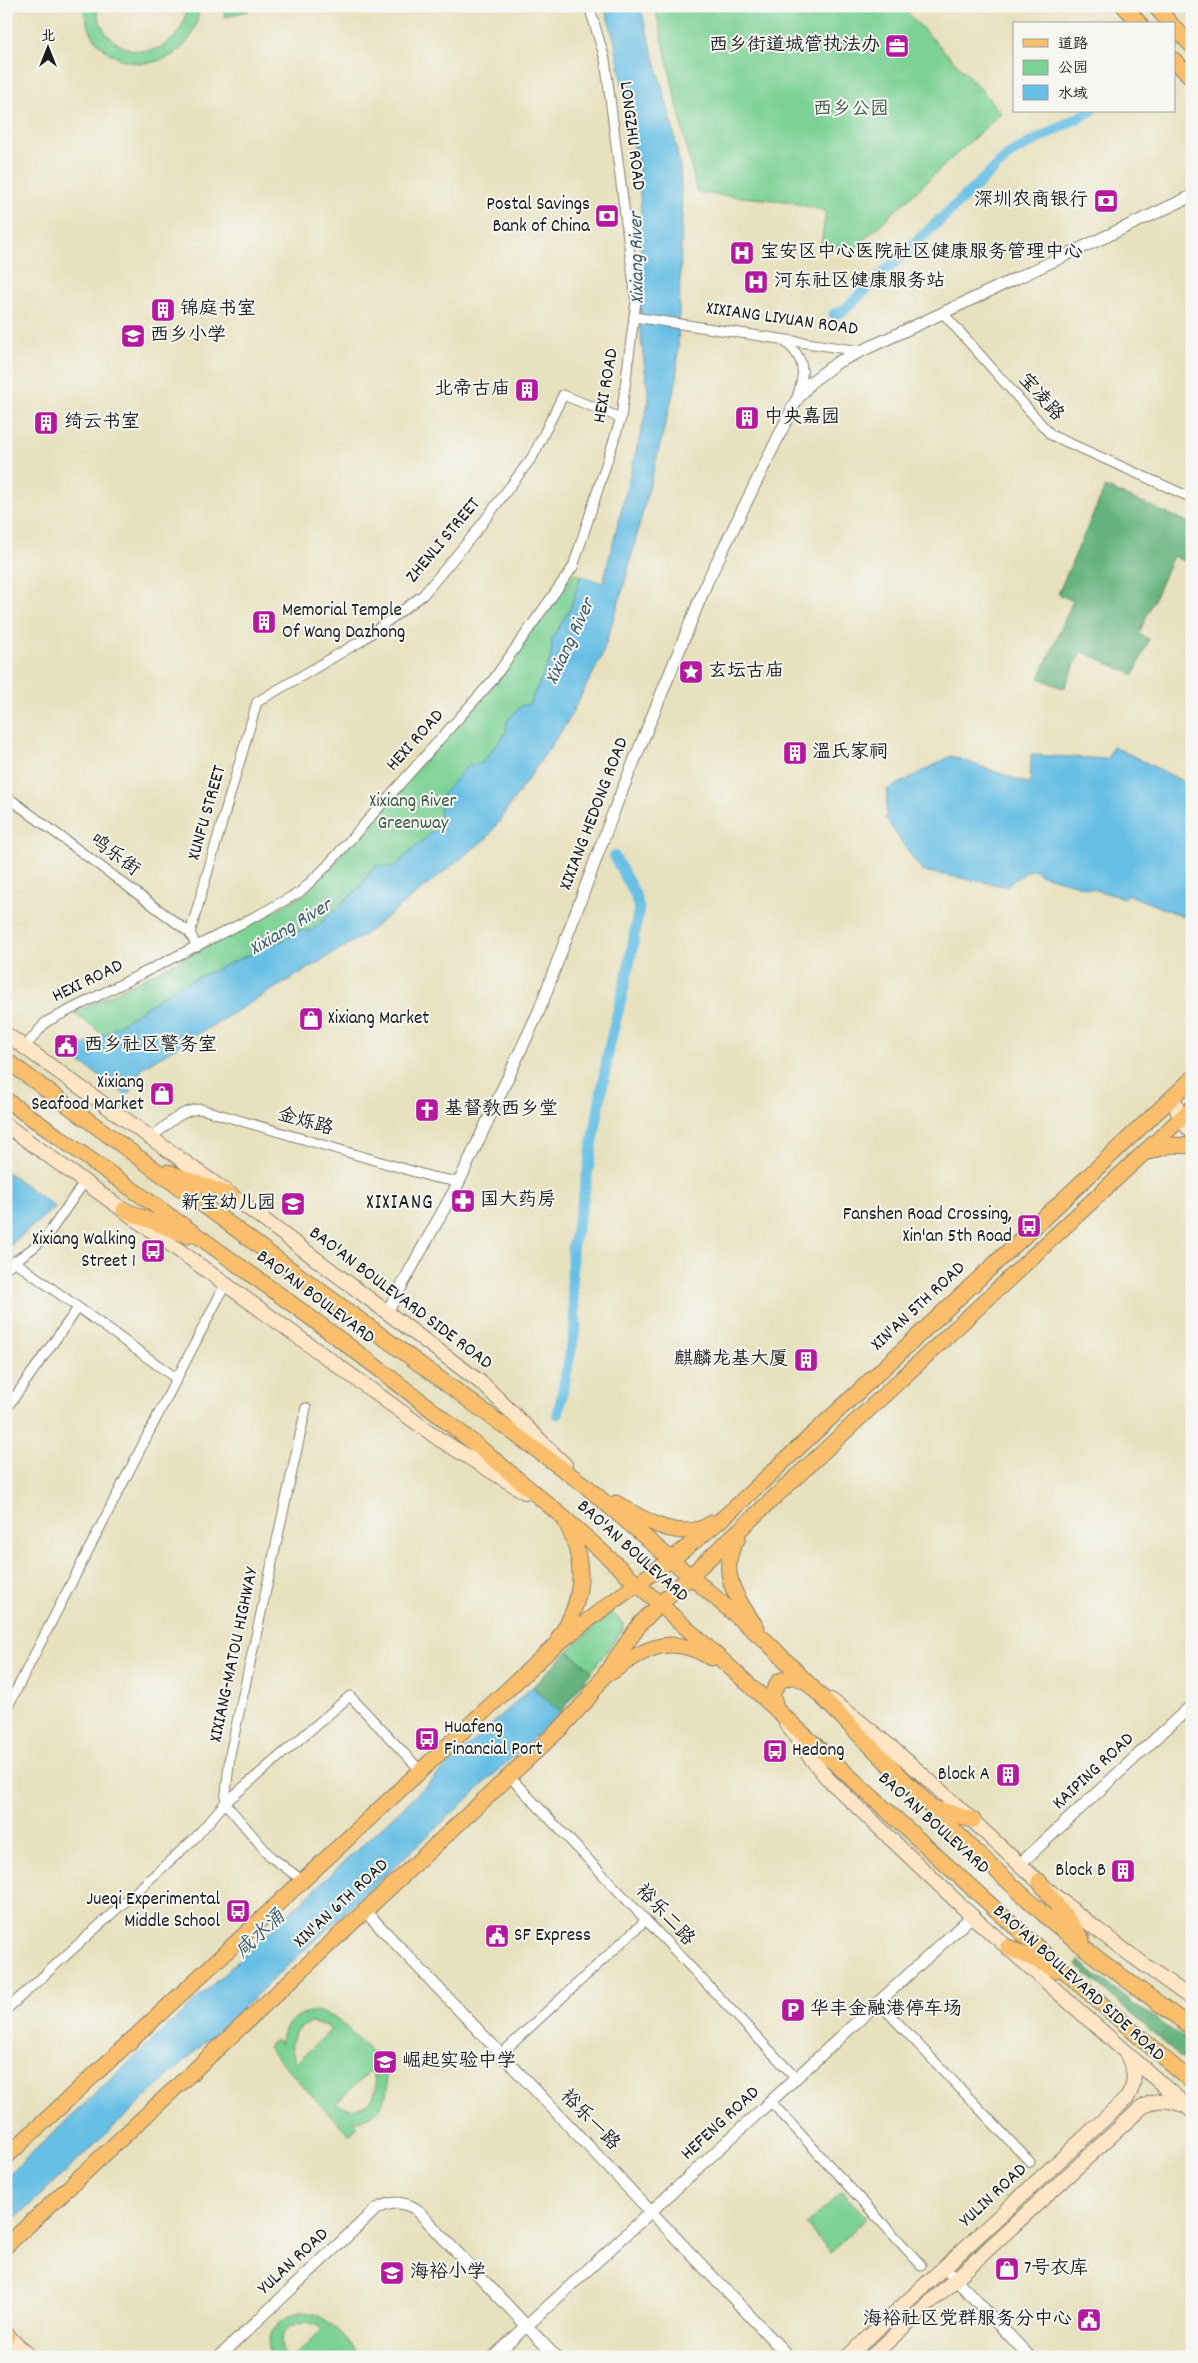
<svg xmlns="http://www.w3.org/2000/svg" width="1198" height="2363" font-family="Dekko,'LXGW WenKai TC',sans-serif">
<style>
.green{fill:#7cd194;stroke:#4c7658;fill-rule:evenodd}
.forest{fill:#65b37e;stroke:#40684d}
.water{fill:#67bfe5;stroke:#426e80}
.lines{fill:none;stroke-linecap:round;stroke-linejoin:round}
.canal{stroke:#67bfe5;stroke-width:11}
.minor-casing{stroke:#827e6d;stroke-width:11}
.tertiary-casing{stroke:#827e6d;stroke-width:13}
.secondary-casing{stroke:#827e6d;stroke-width:16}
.primary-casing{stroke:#827e6d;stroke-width:17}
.trunk-casing{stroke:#827e6d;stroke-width:17}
.minor{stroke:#fff;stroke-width:9}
.tertiary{stroke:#fff;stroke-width:11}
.secondary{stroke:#fde5c5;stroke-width:14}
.primary{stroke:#f9bf6d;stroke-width:15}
.trunk{stroke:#f9bf6d;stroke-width:15}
.labels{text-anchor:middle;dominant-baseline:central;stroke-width:4;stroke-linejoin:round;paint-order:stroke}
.poi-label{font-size:19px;fill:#1c1c1c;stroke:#f6f6f2;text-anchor:start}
.park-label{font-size:19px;fill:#3e5b46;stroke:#f6f6f2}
.street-label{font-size:19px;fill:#1c1c1c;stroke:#f6f6f2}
.water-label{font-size:20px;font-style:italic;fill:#3a5d6c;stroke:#f6f6f2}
.quarter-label{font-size:21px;letter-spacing:1px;fill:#1c1c1c;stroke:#f6f6f2}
</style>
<rect width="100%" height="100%" fill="#f6f6f2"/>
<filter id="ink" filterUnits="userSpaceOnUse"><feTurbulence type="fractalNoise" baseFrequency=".02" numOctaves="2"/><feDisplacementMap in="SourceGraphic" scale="10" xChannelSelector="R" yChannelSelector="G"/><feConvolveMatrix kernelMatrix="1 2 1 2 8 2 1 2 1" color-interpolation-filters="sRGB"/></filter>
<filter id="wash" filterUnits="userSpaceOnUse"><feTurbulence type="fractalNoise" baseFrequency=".0096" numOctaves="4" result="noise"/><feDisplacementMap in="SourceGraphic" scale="20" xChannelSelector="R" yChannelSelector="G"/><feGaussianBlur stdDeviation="1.12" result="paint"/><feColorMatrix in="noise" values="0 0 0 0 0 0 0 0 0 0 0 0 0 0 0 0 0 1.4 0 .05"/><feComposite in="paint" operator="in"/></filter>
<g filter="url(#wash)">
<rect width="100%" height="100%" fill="#e8e1be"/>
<!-- green -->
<g class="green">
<path d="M84,6H150L97,10C106,67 185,63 186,6H199C197,81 90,83 84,6Z"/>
<polygon points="223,6 247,6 248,11 225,17"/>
<polygon points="675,6 901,6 979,87 1001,113 855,248 821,245 826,211 785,201 697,193 656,11"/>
<polygon points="574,573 581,576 570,609 552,639 551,657 530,703 521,706 506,733 481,764 440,824 394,867 376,866 356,891 311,931 299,930 285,939 176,987 104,1035 74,1013 198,951 305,894 494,683"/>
<polygon points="608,1614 613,1614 623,1623 623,1629 592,1671 568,1651"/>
<path d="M316,2011L333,2016L340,2021C359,2041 399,2069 384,2101C378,2113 367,2118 354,2122L358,2127L349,2135L267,2047L276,2039L280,2044C283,2024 296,2013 316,2011ZM311,2023L325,2025L331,2030L297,2062C286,2045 293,2028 311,2023ZM370,2071C388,2095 360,2120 336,2103Z"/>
<polygon points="842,2192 867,2218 831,2252 806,2225"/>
<path d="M301,2312C328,2312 344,2338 361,2357H293L322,2330C303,2310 268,2332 286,2357H271C262,2335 280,2316 301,2312Z"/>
</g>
<!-- forest -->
<g class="forest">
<polygon points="1105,487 1192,524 1192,564 1173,556 1139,634 1149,639 1134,675 1081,651 1064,689 1039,678 1073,601 1058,594"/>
<polygon points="568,1651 592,1671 560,1713 532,1687"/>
<polygon points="1079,1961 1130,2001 1192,2044 1192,2067 1076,1965"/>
</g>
<!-- water -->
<g class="water">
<polygon points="604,6 640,6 672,123 680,168 682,214 677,378 623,589 601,658 566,724 488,837 364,935 143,1067 127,1096 67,1053 104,1035 176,987 285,939 300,930 311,931 356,891 376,866 394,867 440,824 439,799 468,765 481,764 506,733 507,721 521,706 530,703 551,657 552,639 570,609 581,576 603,583 649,400 640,331 641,215 639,173 614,39"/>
<polygon points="1113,746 1192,786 1192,920 1126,894 1124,898 1039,874 1035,869 1028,871 1005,886 922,871 886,819 887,790 951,756 1030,784 1031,755 1107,759"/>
<polygon points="6,1171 55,1207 6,1249"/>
<polygon points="532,1687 560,1713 6,2227 6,2177"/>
</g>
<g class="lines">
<!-- canal -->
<g class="canal">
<polyline points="834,314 843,311 1011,153 1091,111"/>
<polyline points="558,1414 576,1325 572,1288 572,1249 583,1199 609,1048 629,966 639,908 635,894 614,856"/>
</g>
</g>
</g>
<g filter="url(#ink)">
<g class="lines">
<defs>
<g id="minor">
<polyline points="943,313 1051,435 1192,498"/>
<polyline points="634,317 860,351"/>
<path d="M784,341C805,357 806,373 797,397"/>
<polyline points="6,796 190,933 197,947"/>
<polyline points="190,933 257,702 361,641 423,595 475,533 533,456 563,395 621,418"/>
<polyline points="24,1048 46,1022 260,914 300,892 325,868 492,681 573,567 621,418 636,301 605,59 589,6"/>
<path d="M151,1138C166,1126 181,1109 201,1109L432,1177L459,1182"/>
<polyline points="14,1261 177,1379"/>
<polyline points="6,1268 33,1248 49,1233 85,1181"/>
<polyline points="6,1409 78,1308"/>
<polyline points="6,1710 226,1283"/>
<polyline points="509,1776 796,2078"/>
<polyline points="302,1880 271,1857 225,1803 230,1754 306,1408"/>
<polyline points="878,2002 1030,2162"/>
<polyline points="6,2010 195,1838 225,1803 350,1696 420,1770"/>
<polyline points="501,2054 646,1920"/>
<polyline points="771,2102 921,2265"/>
</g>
<g id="tertiary">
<polyline points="387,1312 459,1182 539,1011 615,808 707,582 796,401 811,382 838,362 1192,196"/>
<polyline points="1020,1864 1192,1705"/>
<polyline points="364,1910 789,2357"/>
<polyline points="944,2267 1030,2357"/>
<path d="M219,2357L375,2210C390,2201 401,2201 416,2209L556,2357"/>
<polyline points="493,2357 972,1916"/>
</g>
<g id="secondary">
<polyline points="6,1034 232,1196 484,1385 565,1465"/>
<polyline points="1173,1096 1180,1119 1192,1132"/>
<polyline points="6,1125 439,1439 525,1492"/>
<path d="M831,1700C906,1754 970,1820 1039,1882C1087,1924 1140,1962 1192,1999"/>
<polyline points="786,1723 809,1756 827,1778 972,1916 1192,2111"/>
<polyline points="6,2335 31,2357"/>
<path d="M847,2357L1127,2098C1137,2082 1135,2071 1127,2055"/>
<path d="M871,2357L1140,2109C1155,2098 1166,2099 1183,2105"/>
</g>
<g id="primary">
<polyline points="1124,6 1140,24"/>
<polyline points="1174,60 1192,78"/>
<polyline points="6,1060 587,1487 768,1643 972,1848 1050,1920 1097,1958 1192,2028"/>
<path d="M6,1100C194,1233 384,1364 558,1513C597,1546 635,1582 673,1616C846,1771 1015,1932 1192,2082"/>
<polyline points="1148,1152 1171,1145 1192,1146"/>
<polyline points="168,1172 232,1196"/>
<polyline points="124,1210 188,1236"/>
<path d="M616,1503C643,1519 680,1544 712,1523"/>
<path d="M738,1538C716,1570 737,1600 757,1628"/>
<path d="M559,1637C584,1602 587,1561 566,1523"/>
<path d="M612,1672C646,1647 672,1633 711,1658"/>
<polyline points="777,1710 772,1694 779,1681 793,1676 805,1681"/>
<polyline points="934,1808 973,1820"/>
<polyline points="1039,1881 1082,1939"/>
<polyline points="1008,1947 1056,1970"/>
<path d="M6,2157L549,1651C608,1601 674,1562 732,1510L1192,1079"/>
<polyline points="6,2246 563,1726 587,1700 640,1624 660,1604 1192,1108"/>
<polyline points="6,2335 7,2336"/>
</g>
<g id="trunk">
<polyline points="1155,6 1171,24"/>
<polyline points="1191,6 1192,7"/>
<polyline points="1174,27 1192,46"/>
</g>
</defs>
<!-- minor casing -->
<use href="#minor" class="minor-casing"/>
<!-- tertiary casing -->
<use href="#tertiary" class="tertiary-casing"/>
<!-- secondary casing -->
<use href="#secondary" class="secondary-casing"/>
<!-- primary casing -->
<use href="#primary" class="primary-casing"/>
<!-- trunk casing -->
<use href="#trunk" class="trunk-casing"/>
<!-- minor -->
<use href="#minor" class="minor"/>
<!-- tertiary -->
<use href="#tertiary" class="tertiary"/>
<!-- secondary -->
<use href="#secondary" class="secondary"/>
<!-- primary -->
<use href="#primary" class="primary"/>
<!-- trunk -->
<use href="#trunk" class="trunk"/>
</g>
</g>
<!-- icons -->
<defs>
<symbol id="office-square" viewBox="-11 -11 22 22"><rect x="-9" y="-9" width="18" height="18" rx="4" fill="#b5179e" stroke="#f6f6f2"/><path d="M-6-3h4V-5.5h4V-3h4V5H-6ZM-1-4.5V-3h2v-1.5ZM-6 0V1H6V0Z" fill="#fff"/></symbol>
<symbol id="bank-square" viewBox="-11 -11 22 22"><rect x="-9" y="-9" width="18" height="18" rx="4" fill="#b5179e" stroke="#f6f6f2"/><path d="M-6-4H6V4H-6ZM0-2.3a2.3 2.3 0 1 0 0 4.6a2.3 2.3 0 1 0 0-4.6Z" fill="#fff"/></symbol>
<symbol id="hospital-square" viewBox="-11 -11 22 22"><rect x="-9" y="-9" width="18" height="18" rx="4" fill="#b5179e" stroke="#f6f6f2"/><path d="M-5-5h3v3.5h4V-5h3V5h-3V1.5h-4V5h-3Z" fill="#fff"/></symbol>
<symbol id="building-square" viewBox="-11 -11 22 22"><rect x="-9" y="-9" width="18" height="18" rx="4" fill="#b5179e" stroke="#f6f6f2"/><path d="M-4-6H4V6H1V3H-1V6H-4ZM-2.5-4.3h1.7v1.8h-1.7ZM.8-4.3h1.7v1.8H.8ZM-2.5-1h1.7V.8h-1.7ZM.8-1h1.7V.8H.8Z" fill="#fff"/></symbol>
<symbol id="school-square" viewBox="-11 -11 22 22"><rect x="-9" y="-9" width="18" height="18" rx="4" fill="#b5179e" stroke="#f6f6f2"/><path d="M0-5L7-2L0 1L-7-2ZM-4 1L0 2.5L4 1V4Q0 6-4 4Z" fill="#fff"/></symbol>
<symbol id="sight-square" viewBox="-11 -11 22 22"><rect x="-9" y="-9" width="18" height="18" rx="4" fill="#b5179e" stroke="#f6f6f2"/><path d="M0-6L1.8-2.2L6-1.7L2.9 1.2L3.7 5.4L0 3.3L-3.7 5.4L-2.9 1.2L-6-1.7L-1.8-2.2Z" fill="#fff"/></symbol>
<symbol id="shop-square" viewBox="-11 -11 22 22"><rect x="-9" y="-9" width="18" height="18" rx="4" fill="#b5179e" stroke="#f6f6f2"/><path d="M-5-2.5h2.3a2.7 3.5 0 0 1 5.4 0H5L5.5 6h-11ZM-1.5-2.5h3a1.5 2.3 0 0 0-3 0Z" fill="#fff"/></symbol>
<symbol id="civic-square" viewBox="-11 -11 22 22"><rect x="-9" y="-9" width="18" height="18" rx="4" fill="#b5179e" stroke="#f6f6f2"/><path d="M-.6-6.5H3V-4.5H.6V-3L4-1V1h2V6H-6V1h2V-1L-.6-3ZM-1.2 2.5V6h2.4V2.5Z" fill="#fff"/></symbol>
<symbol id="church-square" viewBox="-11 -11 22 22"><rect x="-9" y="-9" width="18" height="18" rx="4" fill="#b5179e" stroke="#f6f6f2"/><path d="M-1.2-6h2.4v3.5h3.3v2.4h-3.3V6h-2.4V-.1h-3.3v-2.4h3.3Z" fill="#fff"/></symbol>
<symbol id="pharmacy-square" viewBox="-11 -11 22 22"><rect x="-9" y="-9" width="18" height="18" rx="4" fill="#b5179e" stroke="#f6f6f2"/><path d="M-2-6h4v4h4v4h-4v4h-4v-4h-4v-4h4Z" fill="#fff"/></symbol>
<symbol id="bus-square" viewBox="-11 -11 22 22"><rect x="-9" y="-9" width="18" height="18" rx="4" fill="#b5179e" stroke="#f6f6f2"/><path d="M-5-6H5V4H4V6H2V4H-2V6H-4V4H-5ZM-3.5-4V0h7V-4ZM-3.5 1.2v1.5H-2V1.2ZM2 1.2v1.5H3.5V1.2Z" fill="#fff"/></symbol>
<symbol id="parking-square" viewBox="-11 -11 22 22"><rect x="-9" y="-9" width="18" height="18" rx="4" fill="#b5179e" stroke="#f6f6f2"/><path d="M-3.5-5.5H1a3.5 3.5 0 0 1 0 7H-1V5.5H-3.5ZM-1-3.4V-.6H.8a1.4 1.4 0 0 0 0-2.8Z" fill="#fff"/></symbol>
</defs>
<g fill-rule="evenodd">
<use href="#office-square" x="883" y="32" width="28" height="28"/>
<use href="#bank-square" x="1092" y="187" width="28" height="28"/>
<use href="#bank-square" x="593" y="202" width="28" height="28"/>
<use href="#hospital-square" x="728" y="239" width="28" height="28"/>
<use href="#hospital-square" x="742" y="268" width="28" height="28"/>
<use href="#building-square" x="149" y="296" width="28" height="28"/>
<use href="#school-square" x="119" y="322" width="28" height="28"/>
<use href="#building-square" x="513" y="376" width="28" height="28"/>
<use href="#building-square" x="733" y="404" width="28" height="28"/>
<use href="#building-square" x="32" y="409" width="28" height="28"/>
<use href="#building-square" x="250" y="608" width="28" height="28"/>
<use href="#sight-square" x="677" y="658" width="28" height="28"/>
<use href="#building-square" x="781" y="739" width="28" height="28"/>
<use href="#shop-square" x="297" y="1005" width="28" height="28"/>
<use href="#civic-square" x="52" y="1032" width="28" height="28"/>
<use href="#shop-square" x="148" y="1080" width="28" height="28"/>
<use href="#church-square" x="413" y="1096" width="28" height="28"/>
<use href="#pharmacy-square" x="449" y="1187" width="28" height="28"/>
<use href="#school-square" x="279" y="1190" width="28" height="28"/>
<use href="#bus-square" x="1015" y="1212" width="28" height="28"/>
<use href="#bus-square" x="139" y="1237" width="28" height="28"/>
<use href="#building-square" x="792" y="1346" width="28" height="28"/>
<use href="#bus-square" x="413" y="1725" width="28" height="28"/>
<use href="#bus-square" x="761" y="1737" width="28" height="28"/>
<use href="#building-square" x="994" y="1761" width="28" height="28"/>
<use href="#building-square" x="1109" y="1857" width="28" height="28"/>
<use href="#bus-square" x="224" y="1897" width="28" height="28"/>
<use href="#civic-square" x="483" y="1922" width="28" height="28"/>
<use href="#parking-square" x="779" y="1996" width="28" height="28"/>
<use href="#school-square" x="371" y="2048" width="28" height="28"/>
<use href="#shop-square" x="993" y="2255" width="28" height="28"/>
<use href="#school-square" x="378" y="2259" width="28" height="28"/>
<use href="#civic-square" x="1075" y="2306" width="28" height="28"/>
</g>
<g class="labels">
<!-- poi labels -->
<g class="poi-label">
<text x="880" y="46" text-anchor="end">西乡街道城管执法办</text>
<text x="1088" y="201" text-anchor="end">深圳农商银行</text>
<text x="590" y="205" text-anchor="end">Postal Savings<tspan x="590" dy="22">Bank of China</tspan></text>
<text x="760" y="253">宝安区中心医院社区健康服务管理中心</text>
<text x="774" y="282">河东社区健康服务站</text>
<text x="180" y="310">锦庭书室</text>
<text x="150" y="336">西乡小学</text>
<text x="510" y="390" text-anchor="end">北帝古庙</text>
<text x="764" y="418">中央嘉园</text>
<text x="64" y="423">绮云书室</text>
<text x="282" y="611">Memorial Temple<tspan x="282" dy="22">Of Wang Dazhong</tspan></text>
<text x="708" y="672">玄坛古庙</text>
<text x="812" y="753">温氏家祠</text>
<text x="328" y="1019">Xixiang Market</text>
<text x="84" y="1046">西乡社区警务室</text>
<text x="144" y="1083" text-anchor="end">Xixiang<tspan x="144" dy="22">Seafood Market</tspan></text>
<text x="444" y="1110">基督教西乡堂</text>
<text x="480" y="1201">国大药房</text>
<text x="276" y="1204" text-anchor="end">新宝幼儿园</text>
<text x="1012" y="1215" text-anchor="end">Fanshen Road Crossing,<tspan x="1012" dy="22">Xin'an 5th Road</tspan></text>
<text x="136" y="1240" text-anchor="end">Xixiang Walking<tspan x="136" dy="22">Street 1</tspan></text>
<text x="788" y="1360" text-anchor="end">麒麟龙基大厦</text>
<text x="444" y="1728">Huafeng<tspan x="444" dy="22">Financial Port</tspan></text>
<text x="792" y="1751">Hedong</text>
<text x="990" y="1775" text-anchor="end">Block A</text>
<text x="1106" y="1871" text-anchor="end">Block B</text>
<text x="220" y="1900" text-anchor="end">Jueqi Experimental<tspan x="220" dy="22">Middle School</tspan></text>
<text x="514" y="1936">SF Express</text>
<text x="810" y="2010">华丰金融港停车场</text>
<text x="402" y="2062">崛起实验中学</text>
<text x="1024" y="2269">7号衣库</text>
<text x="410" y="2273">海裕小学</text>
<text x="1072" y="2320" text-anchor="end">海裕社区党群服务分中心</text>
</g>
<!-- park labels -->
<g class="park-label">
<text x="851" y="110">西乡公园</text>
<text x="413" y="802">Xixiang River<tspan x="413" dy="22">Greenway</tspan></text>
</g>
<!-- street labels -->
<g class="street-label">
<text transform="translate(631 136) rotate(83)">LONGZHU ROAD</text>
<text transform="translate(782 320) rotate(8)">XIXIANG LIYUAN ROAD</text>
<text transform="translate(607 386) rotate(-80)">HEXI ROAD</text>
<text transform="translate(1040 398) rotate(48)">宝凌路</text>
<text transform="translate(444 541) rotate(-50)">ZHENLI STREET</text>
<text transform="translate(416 741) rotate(-48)">HEXI ROAD</text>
<text transform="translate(208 813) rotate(-74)">XUNFU STREET</text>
<text transform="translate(595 814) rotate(-69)">XIXIANG HEDONG ROAD</text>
<text transform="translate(114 856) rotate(37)">鸣乐街</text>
<text transform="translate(88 982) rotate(-26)">HEXI ROAD</text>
<text transform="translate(305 1123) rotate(16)">金烁路</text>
<text transform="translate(315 1298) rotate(37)">BAO'AN BOULEVARD</text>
<text transform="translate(400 1299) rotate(37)">BAO'AN BOULEVARD SIDE ROAD</text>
<text transform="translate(919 1307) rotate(-43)">XIN'AN 5TH ROAD</text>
<text transform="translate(632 1552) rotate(42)">BAO'AN BOULEVARD</text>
<text transform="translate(235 1655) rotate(-78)">XIXIANG-MATOU HIGHWAY</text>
<text transform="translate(1094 1772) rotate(-43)">KAIPING ROAD</text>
<text transform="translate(933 1824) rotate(42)">BAO'AN BOULEVARD</text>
<text transform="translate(342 1904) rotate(-43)">XIN'AN 6TH ROAD</text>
<text transform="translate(664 1916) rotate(47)">裕乐二路</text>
<text transform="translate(1078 1984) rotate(42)">BAO'AN BOULEVARD SIDE ROAD</text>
<text transform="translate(589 2121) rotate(46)">裕乐一路</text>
<text transform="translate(721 2124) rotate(-43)">HEFENG ROAD</text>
<text transform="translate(994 2196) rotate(-43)">YULIN ROAD</text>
<text transform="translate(294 2262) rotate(-43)">YULAN ROAD</text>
</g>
<!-- water labels -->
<g class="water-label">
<text transform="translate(638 258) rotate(-91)">Xixiang River</text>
<text transform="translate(571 642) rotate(-65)">Xixiang River</text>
<text transform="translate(291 928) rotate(-31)">Xixiang River</text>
<text transform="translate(261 1935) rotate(-43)">咸水涌</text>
</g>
<!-- quarter labels -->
<g class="quarter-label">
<text x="400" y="1204">XIXIANG</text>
</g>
</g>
<!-- margin -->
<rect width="1198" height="2363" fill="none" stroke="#f6f6f2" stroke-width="25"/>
<!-- legend -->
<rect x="1013" y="22" width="162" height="90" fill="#f6f6f2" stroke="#9f9f9c"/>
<rect x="1023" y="39" width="25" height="8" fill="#f9bf6d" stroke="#9f9f9c"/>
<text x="1058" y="48" font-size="15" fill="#1c1c1c">道路</text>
<rect x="1023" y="60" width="25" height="15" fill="#7cd194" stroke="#9f9f9c"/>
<text x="1058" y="72" font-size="15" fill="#1c1c1c">公园</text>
<rect x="1023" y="85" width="25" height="15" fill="#67bfe5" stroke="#9f9f9c"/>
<text x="1058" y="98" font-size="15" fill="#1c1c1c">水域</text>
<!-- north arrow -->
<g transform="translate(48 48)" stroke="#f6f6f2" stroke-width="4" paint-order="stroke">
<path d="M0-4L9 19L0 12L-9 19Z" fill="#1c1c1c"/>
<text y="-8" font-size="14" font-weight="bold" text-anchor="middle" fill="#1c1c1c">北</text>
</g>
</svg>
